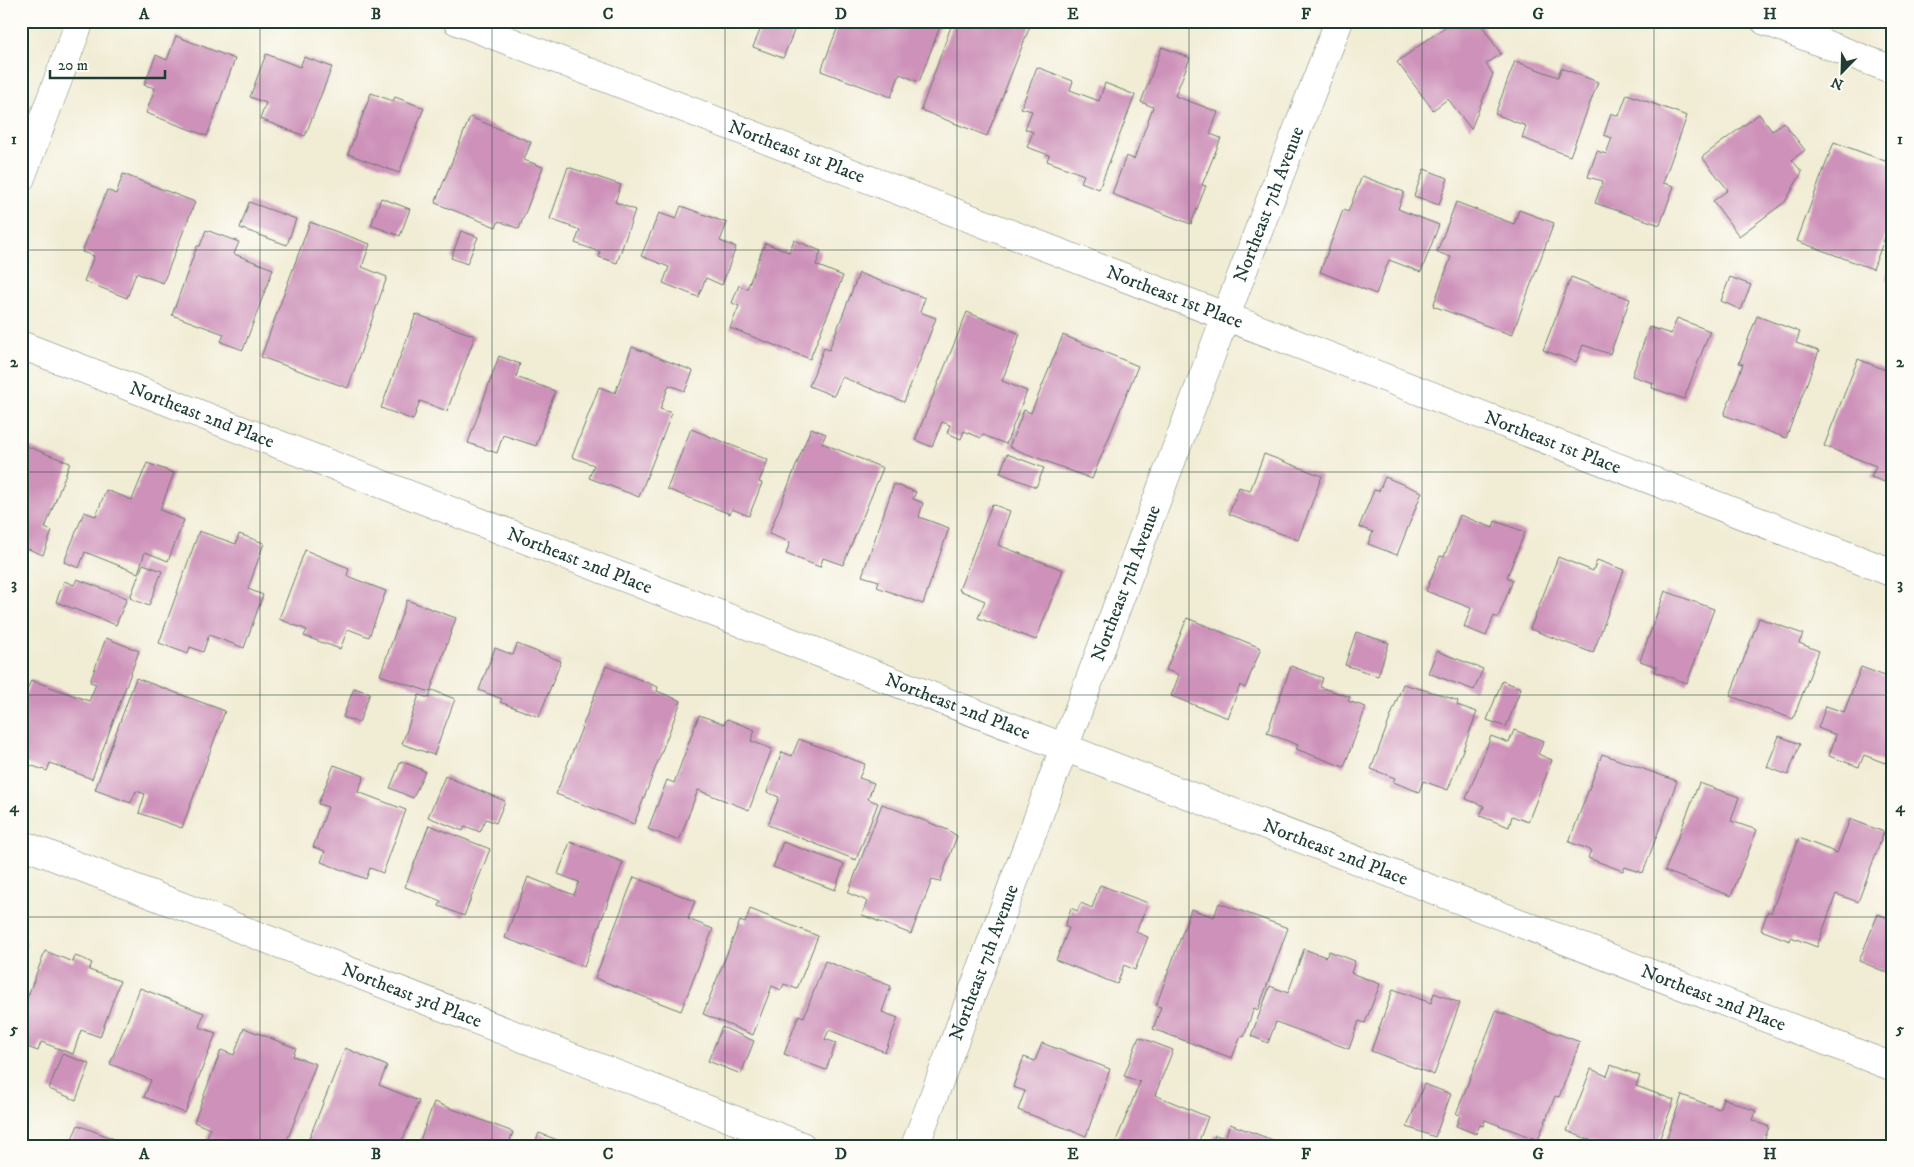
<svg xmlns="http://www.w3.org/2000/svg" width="1914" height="1167" font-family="'IM FELL DW Pica',serif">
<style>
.building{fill:#ce92ba}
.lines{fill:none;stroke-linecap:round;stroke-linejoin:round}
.minor-casing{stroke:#687a6c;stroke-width:29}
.major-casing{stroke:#687a6c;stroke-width:29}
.minor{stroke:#fff;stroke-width:28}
.major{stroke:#fff;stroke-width:28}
.grid{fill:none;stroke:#1f3d34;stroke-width:1;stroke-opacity:0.55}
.labels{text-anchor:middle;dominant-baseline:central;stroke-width:4.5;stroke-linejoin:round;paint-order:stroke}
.street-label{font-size:19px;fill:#1f3d34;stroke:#fdfcf7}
.neatline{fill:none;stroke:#1f3d34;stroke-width:2}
.grid-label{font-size:16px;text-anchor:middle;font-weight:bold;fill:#1f3d34}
</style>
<rect width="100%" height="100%" fill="#fdfcf7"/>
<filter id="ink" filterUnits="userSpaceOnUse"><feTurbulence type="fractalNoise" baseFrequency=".02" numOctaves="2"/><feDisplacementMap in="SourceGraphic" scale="10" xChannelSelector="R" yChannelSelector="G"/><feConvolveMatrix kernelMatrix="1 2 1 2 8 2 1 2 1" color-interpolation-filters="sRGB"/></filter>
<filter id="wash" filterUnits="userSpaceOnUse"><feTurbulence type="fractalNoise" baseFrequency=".0096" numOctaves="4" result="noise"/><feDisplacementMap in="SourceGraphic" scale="20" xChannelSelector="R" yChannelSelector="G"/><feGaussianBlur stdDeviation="1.12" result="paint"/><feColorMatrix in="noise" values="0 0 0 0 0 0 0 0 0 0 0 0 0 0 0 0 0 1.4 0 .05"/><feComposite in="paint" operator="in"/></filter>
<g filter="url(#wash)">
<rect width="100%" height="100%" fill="#f1ecd4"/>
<g id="blocks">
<!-- building -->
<g class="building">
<polygon points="745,21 798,21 783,58 753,47 761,28"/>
<polygon points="840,21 942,21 919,82 900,74 891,97 821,71"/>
<polygon points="953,21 1032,21 987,136 921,110"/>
<polygon points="1453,21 1479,21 1501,54 1486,64 1493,74 1471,129 1448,99 1433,110 1397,62"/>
<polygon points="176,36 235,59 207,136 146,113 155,88 144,85 156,55 167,60"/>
<polygon points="1162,47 1190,58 1175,96 1218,112 1210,134 1221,138 1202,185 1206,186 1191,224 1112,194 1126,156 1134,159 1153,107 1141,102"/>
<polygon points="266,54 300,67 304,57 332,67 305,136 260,119 266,103 250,97"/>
<polygon points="1515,61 1558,77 1561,68 1598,82 1570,156 1522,138 1526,126 1495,114"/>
<polygon points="1037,67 1073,81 1070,90 1099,101 1105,83 1135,95 1099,189 1081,182 1084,175 1047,161 1049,155 1027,147 1033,132 1025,129 1032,111 1021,108"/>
<polygon points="371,93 393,101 395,97 424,108 399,173 348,154"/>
<polygon points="1627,94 1687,116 1663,183 1674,186 1660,225 1595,203 1603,181 1588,177 1597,151 1606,154 1612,138 1604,135 1611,113 1619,116"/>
<polygon points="1759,114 1772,131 1783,122 1805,150 1792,160 1802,172 1785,202 1739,236 1713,201 1728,190 1702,157"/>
<polygon points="470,117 531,142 524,160 543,167 519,229 499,221 496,227 435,203"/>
<polygon points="1834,142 1893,164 1893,187 1887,203 1893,205 1893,216 1873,269 1797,241"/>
<polygon points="568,167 621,185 615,202 635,210 617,263 599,257 600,252 575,243 580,230 550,219"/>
<polygon points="1424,169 1448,178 1439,205 1414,196"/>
<polygon points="123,174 195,202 163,283 136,273 127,298 84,281 94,256 82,252 107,190 116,194"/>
<polygon points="1362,176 1404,192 1398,209 1439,225 1421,272 1389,260 1376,294 1320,272 1343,210 1348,212"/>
<polygon points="381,198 410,209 400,236 371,225"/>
<polygon points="249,202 296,219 287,245 240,228"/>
<polygon points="1456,202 1514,224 1519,210 1554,223 1512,335 1433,306 1451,257 1437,252"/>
<polygon points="681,206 727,223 720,241 736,247 722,285 706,278 698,297 663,283 669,267 641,256 659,213 676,219"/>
<polygon points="310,222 370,244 362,267 387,277 348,388 261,357"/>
<polygon points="206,230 239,242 234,254 273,269 243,350 221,342 224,334 172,315 197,246 200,246"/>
<polygon points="461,231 478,237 467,264 451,258"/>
<polygon points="794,240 821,251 816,265 843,276 810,359 730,328 739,306 732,303 739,285 747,289 765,243 789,252"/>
<polygon points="1893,258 1893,282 1885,279"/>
<polygon points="859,273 925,298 920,312 936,318 904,402 842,377 834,396 809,386 824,348 829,350"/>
<polygon points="1571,277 1630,299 1610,354 1583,345 1576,362 1543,350"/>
<polygon points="1730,277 1751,285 1741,310 1721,301"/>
<polygon points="967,312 1020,334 1002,381 1027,391 1006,444 983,435 981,438 964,431 961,439 947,433 950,425 942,422 932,447 915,440"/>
<polygon points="416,314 475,336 447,411 420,401 413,420 381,408"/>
<polygon points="1757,316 1800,332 1796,343 1819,351 1786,438 1724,415 1743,364 1739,363"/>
<polygon points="1677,318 1710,331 1684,399 1652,388 1653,383 1632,376 1649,327 1671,334"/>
<polygon points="1063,335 1138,366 1092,479 1009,447 1024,410 1031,413"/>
<polygon points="632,347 693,371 685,391 669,385 660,409 672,413 639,497 589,478 594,465 572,457 599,387 615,393"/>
<polygon points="499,356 520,364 516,377 555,391 536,446 503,435 497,453 468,443"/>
<polygon points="1858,359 1893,373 1893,485 1871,477 1876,466 1824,446"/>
<polygon points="811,428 826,434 822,443 883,468 843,565 823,558 820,567 786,554 790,542 769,534"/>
<polygon points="691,429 768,460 759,482 762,483 749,516 732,509 730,514 667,489"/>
<polygon points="21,444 70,463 45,528 52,531 43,555 21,546"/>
<polygon points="1007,454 1044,468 1036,487 1000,473"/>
<polygon points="1264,454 1322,476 1298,540 1229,514 1239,487 1250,491"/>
<polygon points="147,463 174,473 160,510 184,520 168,561 145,552 138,573 85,552 79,568 64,562 84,512 96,516 106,490 132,500"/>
<polygon points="1385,477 1422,492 1397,555 1368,544 1373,532 1359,527 1374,490 1379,491"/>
<polygon points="894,484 916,492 913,499 923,503 919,517 949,528 923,604 877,587 879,581 862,576"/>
<polygon points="992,504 1010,511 998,545 1063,570 1036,640 978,618 985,601 959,590"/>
<polygon points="1460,515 1493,528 1495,521 1525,532 1507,577 1513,580 1498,618 1494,616 1486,636 1464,627 1471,608 1426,591 1440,556 1444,557"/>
<polygon points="199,531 236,544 239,534 264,543 248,589 263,595 244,648 209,635 203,652 190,647 188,654 159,643"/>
<polygon points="305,550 349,568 347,576 386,591 369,637 348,629 340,649 304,636 307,630 279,619"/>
<polygon points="1558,557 1593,571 1597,560 1624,570 1593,653 1530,629"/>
<polygon points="143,564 162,571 149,606 130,598"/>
<polygon points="77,579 127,598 116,625 56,602 64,581 74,585"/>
<polygon points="1665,591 1714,609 1687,683 1655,672 1657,667 1640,661"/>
<polygon points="407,600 456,618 430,692 380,675"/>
<polygon points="1187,618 1261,648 1245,688 1240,685 1228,718 1171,696 1179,675 1166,670"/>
<polygon points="1759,618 1803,634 1799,643 1819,651 1793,719 1730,696"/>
<polygon points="1356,632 1389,643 1378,676 1345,665"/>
<polygon points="106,638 139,651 92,779 50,763 47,771 21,762 21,705 31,680 89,701 96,684 90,682"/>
<polygon points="517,644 561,661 539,717 500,702 502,699 479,690 495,648 513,655"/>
<polygon points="1437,651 1483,669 1474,690 1428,673"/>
<polygon points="606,666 658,687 657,691 681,701 634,824 556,794"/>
<polygon points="1291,666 1323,678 1320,687 1350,697 1348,701 1366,707 1344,767 1296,749 1298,745 1267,733"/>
<polygon points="1861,667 1885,676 1886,671 1893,674 1893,742 1885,763 1864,755 1859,767 1829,756 1836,735 1818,728 1826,706 1844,712"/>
<polygon points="136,678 225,711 182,828 139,813 145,794 136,791 131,803 95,790"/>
<polygon points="1502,681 1521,688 1506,727 1487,720"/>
<polygon points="1403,684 1439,694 1458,701 1457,705 1477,712 1448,790 1423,781 1419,792 1393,782 1395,778 1371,769"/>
<polygon points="354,688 370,693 359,723 343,717"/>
<polygon points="432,690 455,699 434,755 402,744 419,695 429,698"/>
<polygon points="699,715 724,724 727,719 755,730 751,741 772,749 749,810 698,790 679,841 648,829 667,780 674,783"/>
<polygon points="1514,730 1544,741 1538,754 1552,760 1528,822 1512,816 1509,827 1480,816 1484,806 1466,799 1491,736 1509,743"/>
<polygon points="1779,736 1800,744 1788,775 1767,767"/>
<polygon points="799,739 865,764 859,778 874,783 868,799 878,803 856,860 768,825 779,797 767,792 782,752 792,756"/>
<polygon points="1602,754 1677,781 1643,873 1625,867 1623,871 1588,858 1591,850 1569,842"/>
<polygon points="401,761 425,771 413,798 390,788"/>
<polygon points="334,765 364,776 358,792 406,810 383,873 370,868 366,879 321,862 325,851 313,847 328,807 318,804"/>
<polygon points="445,776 505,801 496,823 486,819 480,832 465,826 463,831 428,817"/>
<polygon points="1699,783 1739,797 1731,821 1757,830 1731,896 1665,871"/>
<polygon points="882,804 948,830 957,836 940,882 932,880 911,934 862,915 867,901 848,893"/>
<polygon points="1850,819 1884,832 1858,902 1836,894 1817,947 1791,937 1790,941 1761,930 1768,911 1771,913 1799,838 1837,853"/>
<polygon points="429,825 490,849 464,916 439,906 441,901 405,887"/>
<polygon points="570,842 623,862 584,967 505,938 528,877 574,895 579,882 558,874"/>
<polygon points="783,842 844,864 835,890 773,867"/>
<polygon points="634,877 695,901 688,919 713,929 681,1011 595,978"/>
<polygon points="1100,885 1148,903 1136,932 1148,937 1135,970 1124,965 1117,984 1056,960 1069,928 1065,926 1071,908 1077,911 1081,903 1092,908"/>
<polygon points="1219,903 1288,928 1258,1010 1254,1008 1244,1037 1241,1036 1232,1058 1153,1029 1161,1007 1156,1006 1191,909 1214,917"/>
<polygon points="750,909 818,936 797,989 784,984 781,990 772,986 753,1035 703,1014 740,921 745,923"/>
<polygon points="1878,914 1893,920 1893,975 1859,961"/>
<polygon points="21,940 27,943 21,958"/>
<polygon points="1304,949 1326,957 1329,951 1355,961 1351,973 1380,984 1365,1023 1359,1021 1349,1049 1276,1022 1268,1043 1251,1036 1270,986 1288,993"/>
<polygon points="45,951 73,962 75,956 84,959 92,963 89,970 120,981 100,1037 81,1030 73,1054 41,1042 38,1051 21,1045 21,1014"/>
<polygon points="825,961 891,986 882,1012 898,1018 885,1052 829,1030 825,1039 836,1043 826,1070 784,1054 799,1015 804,1017"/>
<polygon points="140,988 204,1013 199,1027 216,1033 185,1113 144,1097 151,1080 110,1064"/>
<polygon points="1393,989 1431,1003 1434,993 1460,1003 1434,1075 1371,1051"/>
<polygon points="1496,1011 1580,1042 1559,1097 1555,1096 1538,1140 1485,1120 1483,1126 1480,1125 1476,1134 1456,1126 1460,1115 1456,1114"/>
<polygon points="722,1027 754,1041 741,1074 708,1061"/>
<polygon points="244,1028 296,1048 293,1056 316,1064 285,1146 256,1146 249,1143 248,1146 204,1146 210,1129 194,1122 221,1050 234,1055"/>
<polygon points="1139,1037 1173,1050 1155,1095 1208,1117 1197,1146 1114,1146 1140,1082 1124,1076"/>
<polygon points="1042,1043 1110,1069 1086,1136 1018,1110 1025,1091 1013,1087 1018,1072 1024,1057 1035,1061"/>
<polygon points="345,1048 387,1066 379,1085 419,1101 400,1146 306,1146"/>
<polygon points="62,1054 90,1064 76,1100 49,1089"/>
<polygon points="1611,1065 1640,1076 1636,1086 1674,1100 1657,1146 1605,1146 1567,1131 1591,1069 1607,1076"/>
<polygon points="1424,1084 1451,1094 1435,1137 1407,1127"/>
<polygon points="1682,1095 1719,1109 1723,1098 1756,1111 1752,1120 1769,1127 1762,1146 1664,1146"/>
<polygon points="434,1102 513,1132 508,1146 418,1146"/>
<polygon points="1230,1124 1262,1136 1287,1146 1211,1146 1215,1135 1225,1138"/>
<polygon points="78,1125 132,1146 69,1146"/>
<polygon points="539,1133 573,1146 534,1146"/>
<polygon points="1342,1141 1355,1146 1339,1146"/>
</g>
</g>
</g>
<g filter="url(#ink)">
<use href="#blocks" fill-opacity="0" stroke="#687a6c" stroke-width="1"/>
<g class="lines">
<defs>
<g id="minor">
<path id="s1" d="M457,21L1893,573"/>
<path id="s2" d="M21,345L1893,1067"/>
<path id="s3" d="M21,844L802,1146"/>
<path id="s4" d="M915,1146L1225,318L1339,21"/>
</g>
<g id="major">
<polyline points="1765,21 1893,70"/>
<polyline points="21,178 80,21"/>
</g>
</defs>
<!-- minor casing -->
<use href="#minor" class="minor-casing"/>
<!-- major casing -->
<use href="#major" class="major-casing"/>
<!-- minor -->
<use href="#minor" class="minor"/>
<!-- major -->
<use href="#major" class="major"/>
</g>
</g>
<!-- grid -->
<path class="grid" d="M260,21V1146M492,21V1146M725,21V1146M957,21V1146M1189,21V1146M1422,21V1146M1654,21V1146M21,250H1893M21,472H1893M21,695H1893M21,917H1893"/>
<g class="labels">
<!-- street labels -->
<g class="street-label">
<text stroke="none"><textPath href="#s1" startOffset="364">Northeast 1st Place</textPath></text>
<text stroke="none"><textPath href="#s4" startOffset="1006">Northeast 7th Avenue</textPath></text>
<text stroke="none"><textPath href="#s1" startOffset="769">Northeast 1st Place</textPath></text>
<text stroke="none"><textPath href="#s2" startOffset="194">Northeast 2nd Place</textPath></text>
<text stroke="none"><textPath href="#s1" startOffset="1174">Northeast 1st Place</textPath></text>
<text stroke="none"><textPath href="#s2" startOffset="599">Northeast 2nd Place</textPath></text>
<text stroke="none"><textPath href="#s4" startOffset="601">Northeast 7th Avenue</textPath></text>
<text stroke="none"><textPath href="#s2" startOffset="1004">Northeast 2nd Place</textPath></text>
<text stroke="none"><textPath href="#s2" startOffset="1409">Northeast 2nd Place</textPath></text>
<text stroke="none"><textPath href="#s4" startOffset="196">Northeast 7th Avenue</textPath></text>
<text stroke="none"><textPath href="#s3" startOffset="419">Northeast 3rd Place</textPath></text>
<text stroke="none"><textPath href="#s2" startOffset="1814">Northeast 2nd Place</textPath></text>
</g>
</g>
<!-- margin -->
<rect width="1914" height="1167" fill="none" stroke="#fdfcf7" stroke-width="55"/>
<!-- north arrow -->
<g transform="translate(1842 72) rotate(203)" stroke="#fdfcf7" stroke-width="4" paint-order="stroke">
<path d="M0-4L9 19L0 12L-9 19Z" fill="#1f3d34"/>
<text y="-8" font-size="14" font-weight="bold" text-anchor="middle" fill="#1f3d34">N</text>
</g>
<!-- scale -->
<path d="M50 70v8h115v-8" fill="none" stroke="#1f3d34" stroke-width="2.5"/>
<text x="58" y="70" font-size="15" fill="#1f3d34" stroke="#fdfcf7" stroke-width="4" paint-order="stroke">20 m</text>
<rect x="28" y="28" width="1858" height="1112" class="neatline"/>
<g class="grid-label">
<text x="144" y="19">A</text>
<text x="376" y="19">B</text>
<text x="608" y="19">C</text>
<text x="841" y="19">D</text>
<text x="1073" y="19">E</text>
<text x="1306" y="19">F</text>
<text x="1538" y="19">G</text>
<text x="1770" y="19">H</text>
<text x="14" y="144">1</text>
<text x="1900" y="144">1</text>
<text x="14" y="367">2</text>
<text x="1900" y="367">2</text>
<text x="14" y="589">3</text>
<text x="1900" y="589">3</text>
<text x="14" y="812">4</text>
<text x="1900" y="812">4</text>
<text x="14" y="1034">5</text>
<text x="1900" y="1034">5</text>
<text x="144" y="1159">A</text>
<text x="376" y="1159">B</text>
<text x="608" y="1159">C</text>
<text x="841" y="1159">D</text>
<text x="1073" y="1159">E</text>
<text x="1306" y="1159">F</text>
<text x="1538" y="1159">G</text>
<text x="1770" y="1159">H</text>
</g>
</svg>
